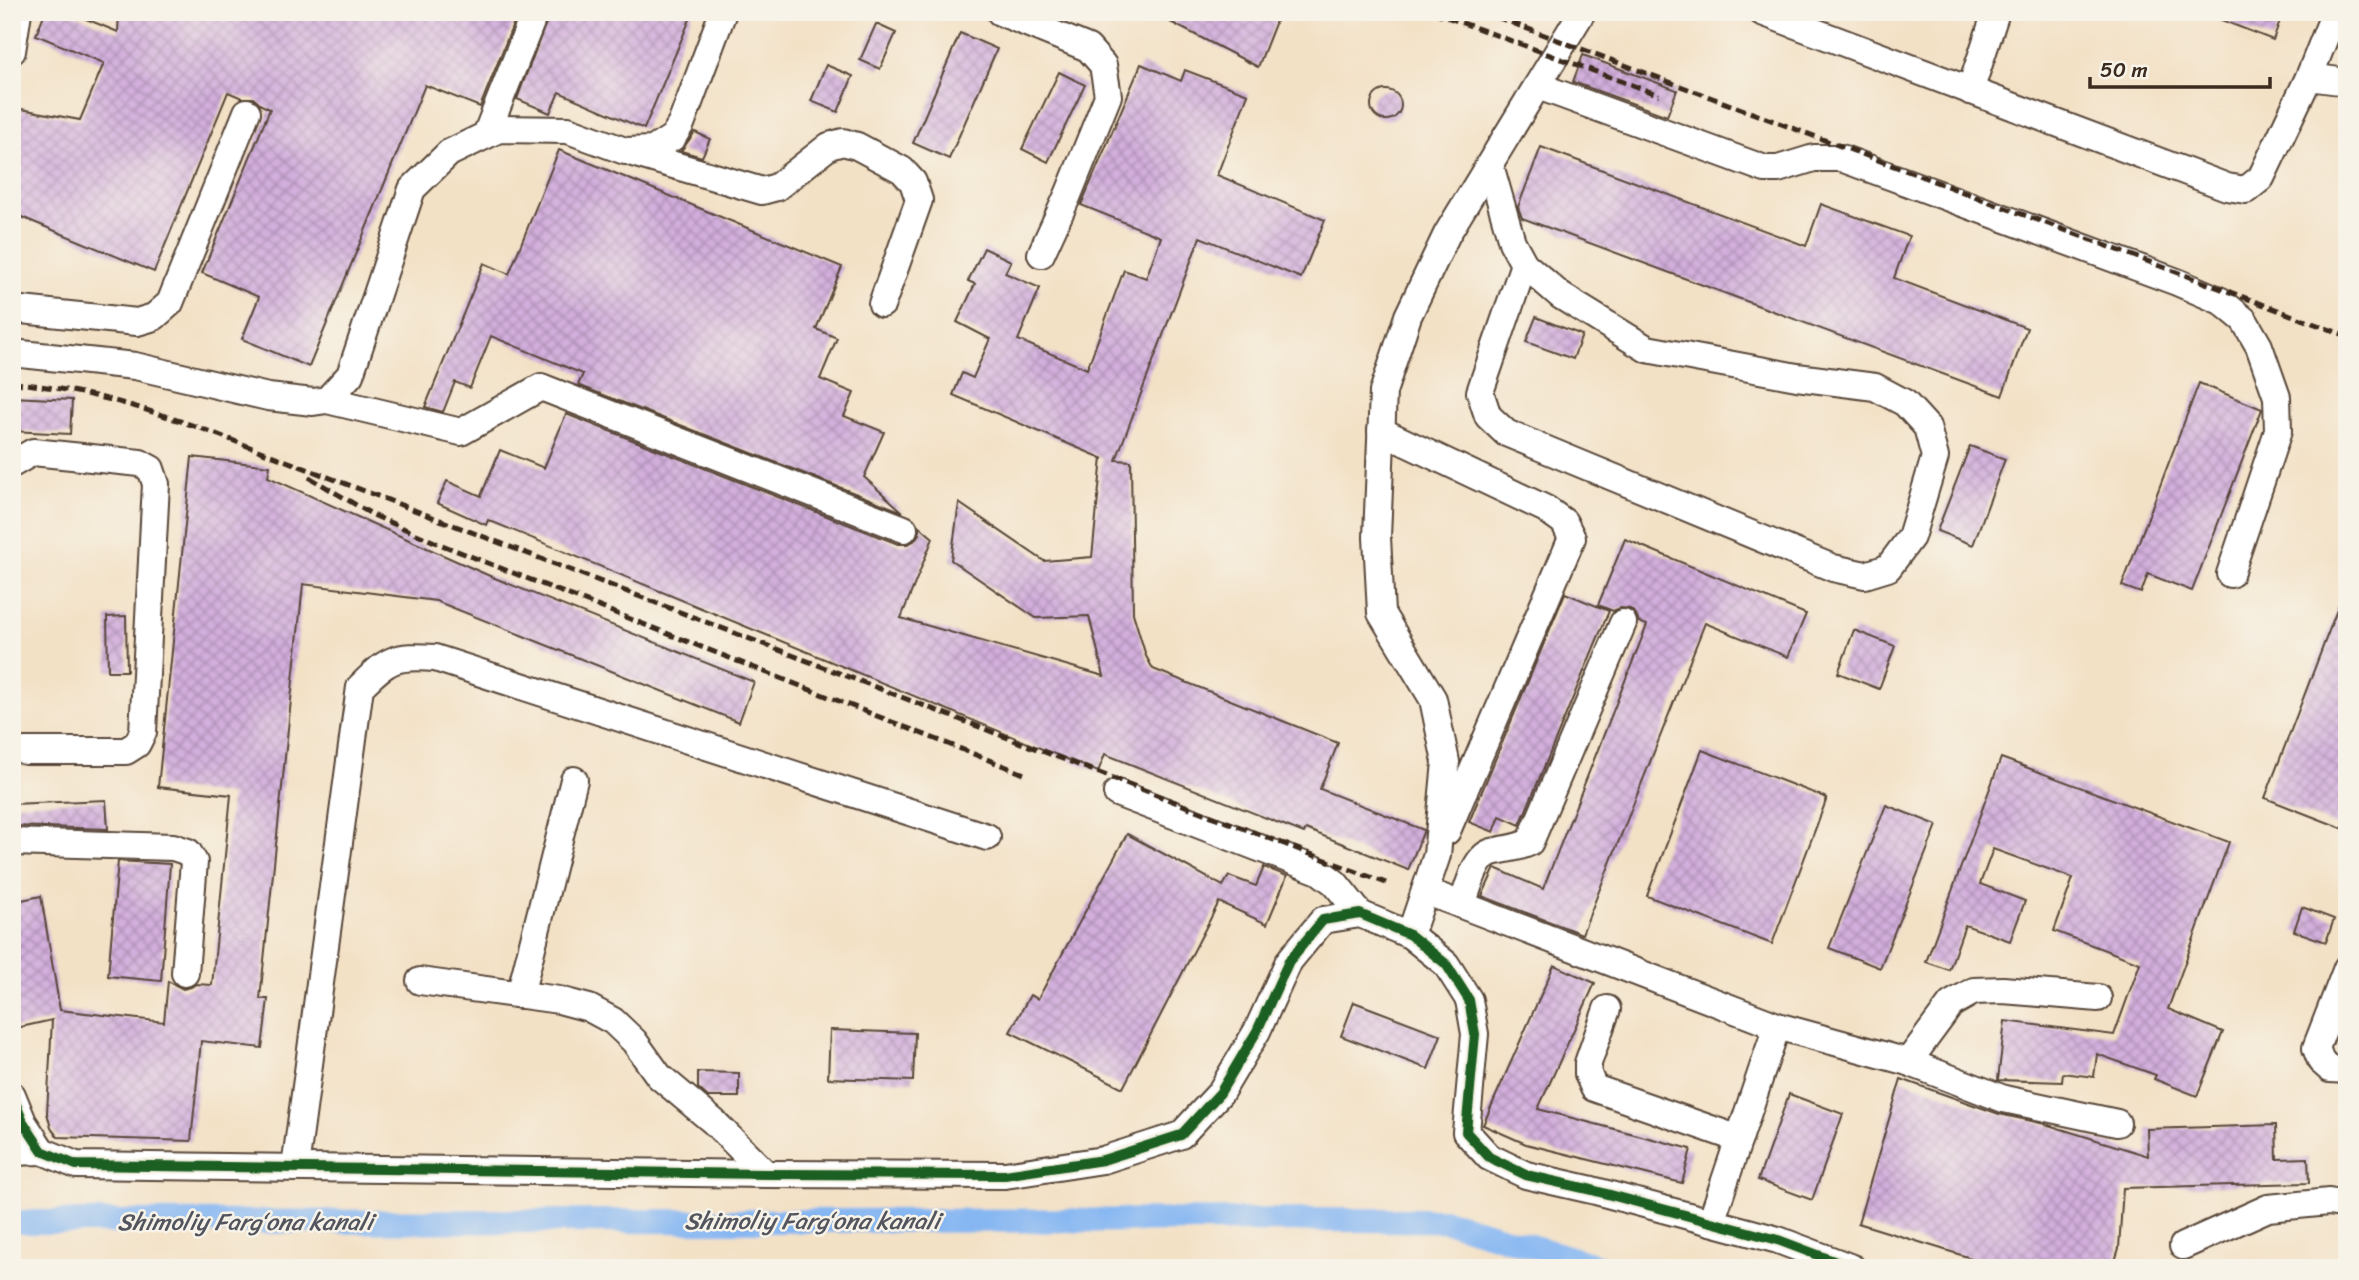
<svg xmlns="http://www.w3.org/2000/svg" width="2359" height="1280" font-family="Sriracha,sans-serif">
<style>
.lines{fill:none;stroke-linecap:round;stroke-linejoin:round}
.canal{stroke:#87b7f2;stroke-width:24}
.building{fill:url(#building-cross-hatch)}
.minor-casing{stroke:#574537;stroke-width:30}
.minor{stroke:#fff;stroke-width:26}
.rail{stroke:#3b2a1e;stroke-width:5;stroke-dasharray:10 5;stroke-linecap:butt}
.cycleway-casing{stroke:#f7f3e8;stroke-width:15}
.cycleway{stroke:#1b5e20;stroke-width:10}
.labels{text-anchor:middle;dominant-baseline:central;stroke-width:5;stroke-linejoin:round;paint-order:stroke}
.water-label{font-size:24px;font-style:italic;fill:#52545e;stroke:#f7f3e8}
</style>
<defs>
<pattern id="building-cross-hatch" width="8" height="8" patternUnits="userSpaceOnUse" patternTransform="scale(1.75)"><rect width="8" height="8" fill="#d3afdd"/><path d="M0 0l8 8M0 8l8-8" fill="none" stroke="#ac8fb3"/></pattern>
</defs>
<rect width="100%" height="100%" fill="#f7f3e8"/>
<filter id="ink" filterUnits="userSpaceOnUse"><feTurbulence type="fractalNoise" baseFrequency=".0143" numOctaves="2"/><feDisplacementMap in="SourceGraphic" scale="14" xChannelSelector="R" yChannelSelector="G"/><feConvolveMatrix kernelMatrix="1 2 1 2 8 2 1 2 1" color-interpolation-filters="sRGB"/></filter>
<filter id="wash" filterUnits="userSpaceOnUse"><feTurbulence type="fractalNoise" baseFrequency=".00686" numOctaves="4" result="noise"/><feDisplacementMap in="SourceGraphic" scale="28" xChannelSelector="R" yChannelSelector="G"/><feGaussianBlur stdDeviation="1.57" result="paint"/><feColorMatrix in="noise" values="0 0 0 0 0 0 0 0 0 0 0 0 0 0 0 0 0 1.4 0 .05"/><feComposite in="paint" operator="in"/></filter>
<g filter="url(#wash)">
<rect width="100%" height="100%" fill="#f3e1c6"/>
<g class="lines">
<!-- canal -->
<polyline class="canal" points="12,1222 1444,1220 1604,1268"/>
</g>
<g id="blocks">
<!-- building -->
<g class="building">
<polygon points="45,12 69,12 118,32 119,12 518,12 480,107 425,85 309,367 242,339 259,297 202,273 270,109 261,105 253,98 242,98 228,92 154,272 12,213 12,152 21,109 80,120 104,63 36,35"/>
<polygon points="550,12 693,12 644,129 559,92 550,113 517,99"/>
<polygon points="1151,12 1267,12 1278,16 1258,67"/>
<polygon points="2206,12 2283,12 2273,40 2206,14"/>
<polygon points="876,24 896,33 880,69 860,60"/>
<polygon points="960,33 997,49 949,159 913,143"/>
<polygon points="1583,55 1677,90 1667,116 1573,82"/>
<polygon points="1141,64 1181,81 1185,70 1248,94 1217,175 1325,220 1301,278 1200,237 1116,460 1131,461 1133,613 1146,656 1153,669 1338,743 1320,789 1424,830 1408,870 1306,829 1304,833 1105,754 1098,772 488,520 486,525 437,503 447,481 481,496 500,450 544,468 566,414 898,544 907,544 914,541 919,534 919,526 933,538 901,618 1104,676 1089,616 1036,618 951,560 959,503 1044,561 1092,557 1102,458 1104,459 953,395 962,373 973,378 990,339 957,322 975,284 968,281 984,248 1011,261 1005,273 1040,288 1018,340 1087,369 1124,270 1146,278 1161,237 1081,205"/>
<polygon points="826,65 853,76 838,112 811,101"/>
<polygon points="1059,72 1085,85 1048,162 1022,149"/>
<circle cx="1386" cy="105" r="15"/>
<polygon points="695,132 710,139 702,157 681,151"/>
<polygon points="1541,147 1806,246 1821,204 1909,236 1894,278 2027,328 2002,396 1522,218 1518,207"/>
<polygon points="559,150 842,267 816,329 837,338 820,379 854,393 844,416 884,432 864,477 903,512 578,385 583,374 491,336 470,388 455,382 443,412 425,407 484,263 509,274"/>
<polygon points="1536,317 1582,335 1573,359 1526,342"/>
<polygon points="2199,383 2262,409 2192,591 2148,574 2141,593 2122,586"/>
<polygon points="12,397 72,400 70,434 12,431"/>
<polygon points="1970,446 2005,459 1973,545 1937,531"/>
<polygon points="192,457 270,466 268,477 492,577 754,682 739,722 436,601 303,584 260,999 268,999 262,1048 201,1041 191,1141 58,1137 51,1128 47,1113 52,1020 12,1029 12,902 41,896 60,1010 164,1022 168,981 183,989 191,987 196,984 212,985 231,795 158,787"/>
<polygon points="1625,539 1806,614 1788,657 1705,623 1582,934 1482,896 1495,868 1543,889 1647,625 1639,622 1636,614 1630,609 1620,608 1613,611 1598,605"/>
<polygon points="2345,589 2347,590 2347,830 2265,798"/>
<polygon points="1565,593 1609,611 1520,825 1500,816 1494,832 1469,822"/>
<polygon points="126,616 127,671 108,671 107,617"/>
<polygon points="1854,630 1895,646 1879,689 1838,673"/>
<polygon points="1702,750 1827,798 1772,944 1647,896"/>
<polygon points="2001,758 2229,842 2168,1009 2223,1032 2197,1096 2154,1079 2156,1075 2097,1054 2094,1077 2063,1073 2062,1082 1998,1080 2005,1021 2114,1035 2140,963 2054,931 2073,878 1993,849 1980,884 2025,901 2010,941 1965,925 1949,970 1926,962"/>
<polygon points="106,800 108,829 12,826 12,804"/>
<polygon points="1886,805 1937,825 1880,968 1829,948"/>
<polygon points="1127,834 1223,886 1229,876 1256,886 1264,867 1287,876 1267,924 1219,902 1123,1088 1010,1032 1030,995 1038,999"/>
<polygon points="118,861 170,864 161,981 108,976"/>
<polygon points="2302,907 2334,919 2326,942 2294,931"/>
<polygon points="1554,965 1595,983 1538,1109 1691,1149 1682,1183 1526,1144 1483,1125"/>
<polygon points="1354,1002 1441,1035 1428,1069 1341,1036"/>
<polygon points="830,1030 915,1033 913,1081 828,1078"/>
<polygon points="698,1072 739,1073 739,1097 708,1097 698,1088"/>
<polygon points="1901,1079 1999,1114 2045,1124 2148,1156 2147,1129 2276,1125 2277,1159 2308,1158 2309,1183 2123,1188 2119,1248 2113,1268 2003,1268 1858,1223"/>
<polygon points="1789,1094 1843,1114 1812,1200 1758,1180"/>
</g>
</g>
</g>
<g filter="url(#ink)">
<use href="#blocks" fill-opacity="0" stroke="#574537" stroke-width="2"/>
<g class="lines">
<defs>
<g id="minor">
<polyline points="1000,12 1088,48 1103,65 1108,96 1068,195 1041,254"/>
<polyline points="1762,12 2227,187 2246,190 2261,178 2309,77 2347,82"/>
<polyline points="12,51 18,12"/>
<polyline points="2309,77 2335,12"/>
<polyline points="1538,86 1765,169 1778,169 1814,158 1841,158 2177,282 2221,301 2244,320 2259,346 2277,397 2278,431 2230,574"/>
<polyline points="1970,91 1996,12"/>
<polyline points="486,135 535,12"/>
<polyline points="633,153 762,191 777,187 829,146 843,142 857,146 902,170 913,182 919,200 882,304"/>
<polyline points="1490,165 1512,242 1524,264 1561,296 1647,349 1797,377 1875,387 1905,403 1927,427 1935,457 1911,537 1888,568 1865,575 1833,568 1506,433 1488,416 1480,392 1524,264"/>
<polyline points="12,309 137,322 154,317 170,303 247,112"/>
<polyline points="12,353 135,366 268,397 313,402 327,400 350,375 412,189 449,153 499,129 568,130 625,151 653,150 673,137 681,124 723,12"/>
<polyline points="327,400 461,432 541,387 904,529"/>
<polyline points="1381,431 1546,509 1564,522 1572,538 1447,831"/>
<polyline points="12,464 33,452 140,463 151,469 156,484 143,732 137,744 126,751 25,751"/>
<polyline points="1117,793 1319,871 1335,883 1360,914"/>
<polyline points="12,842 173,847 188,852 194,862 185,973"/>
<polyline points="1425,891 1777,1026 1908,1062 2004,1099 2117,1123"/>
<path d="M1462,905C1468,890 1474,857 1492,852C1506,848 1517,849 1530,842L1623,623"/>
<polyline points="1410,935 1437,855 1446,762 1433,699 1381,613 1377,537 1383,392 1408,316 1447,234 1582,12"/>
<polyline points="2347,968 2316,1048 2321,1061 2330,1069 2347,1070"/>
<polyline points="420,981 559,1000 589,1008 613,1021 634,1041 659,1076 714,1122 766,1174"/>
<polyline points="520,995 574,780"/>
<polyline points="1607,1009 1588,1063 1588,1074 1594,1088 1739,1139"/>
<polyline points="1908,1062 1951,1004 1974,991 2003,990 2098,998"/>
<polyline points="12,1095 23,1122 42,1151 76,1165 766,1174 1005,1175 1103,1160 1181,1135 1220,1093 1257,1031 1289,961 1323,920 1360,914 1410,935 1446,964 1469,1000 1475,1034 1466,1132 1489,1157 1526,1175 1592,1190 1778,1240 1852,1268"/>
<polyline points="12,1152 42,1151"/>
<path d="M295,1168L360,687C388,659 394,655 435,658L987,837"/>
<polyline points="1711,1222 1777,1026"/>
<polyline points="2183,1246 2268,1208 2329,1202 2347,1205"/>
</g>
</defs>
<!-- minor casing -->
<use href="#minor" class="minor-casing"/>
<!-- minor -->
<use href="#minor" class="minor"/>
<!-- rail -->
<g class="rail">
<polyline points="1433,12 1659,95"/>
<polyline points="1483,12 2347,336"/>
<path d="M12,383C79,388 141,407 203,429L1386,883"/>
<polyline points="309,477 373,515 437,543 1027,775"/>
</g>
<defs>
<polyline id="cycleway" points="12,1095 23,1122 42,1151 76,1165 766,1174 1005,1175 1103,1160 1181,1135 1220,1093 1257,1031 1289,961 1323,920 1360,914 1410,935 1446,964 1469,1000 1475,1034 1466,1132 1489,1157 1526,1175 1592,1190 1778,1240 1852,1268"/>
</defs>
<!-- cycleway casing -->
<use href="#cycleway" class="cycleway-casing"/>
<!-- cycleway -->
<use href="#cycleway" class="cycleway"/>
</g>
</g>
<g class="labels">
<!-- water labels -->
<g class="water-label">
<text x="812" y="1221">Shimoliy Fargʻona kanali</text>
<text x="245" y="1222">Shimoliy Fargʻona kanali</text>
</g>
</g>
<!-- margin -->
<rect width="2359" height="1280" fill="none" stroke="#f7f3e8" stroke-width="42"/>
<!-- scale -->
<path d="M2090 77v10h180v-10" fill="none" stroke="#3b2a1e" stroke-width="3.5"/>
<text x="2100" y="77" font-size="21" fill="#3b2a1e" stroke="#f7f3e8" stroke-width="5" paint-order="stroke">50 m</text>
</svg>
